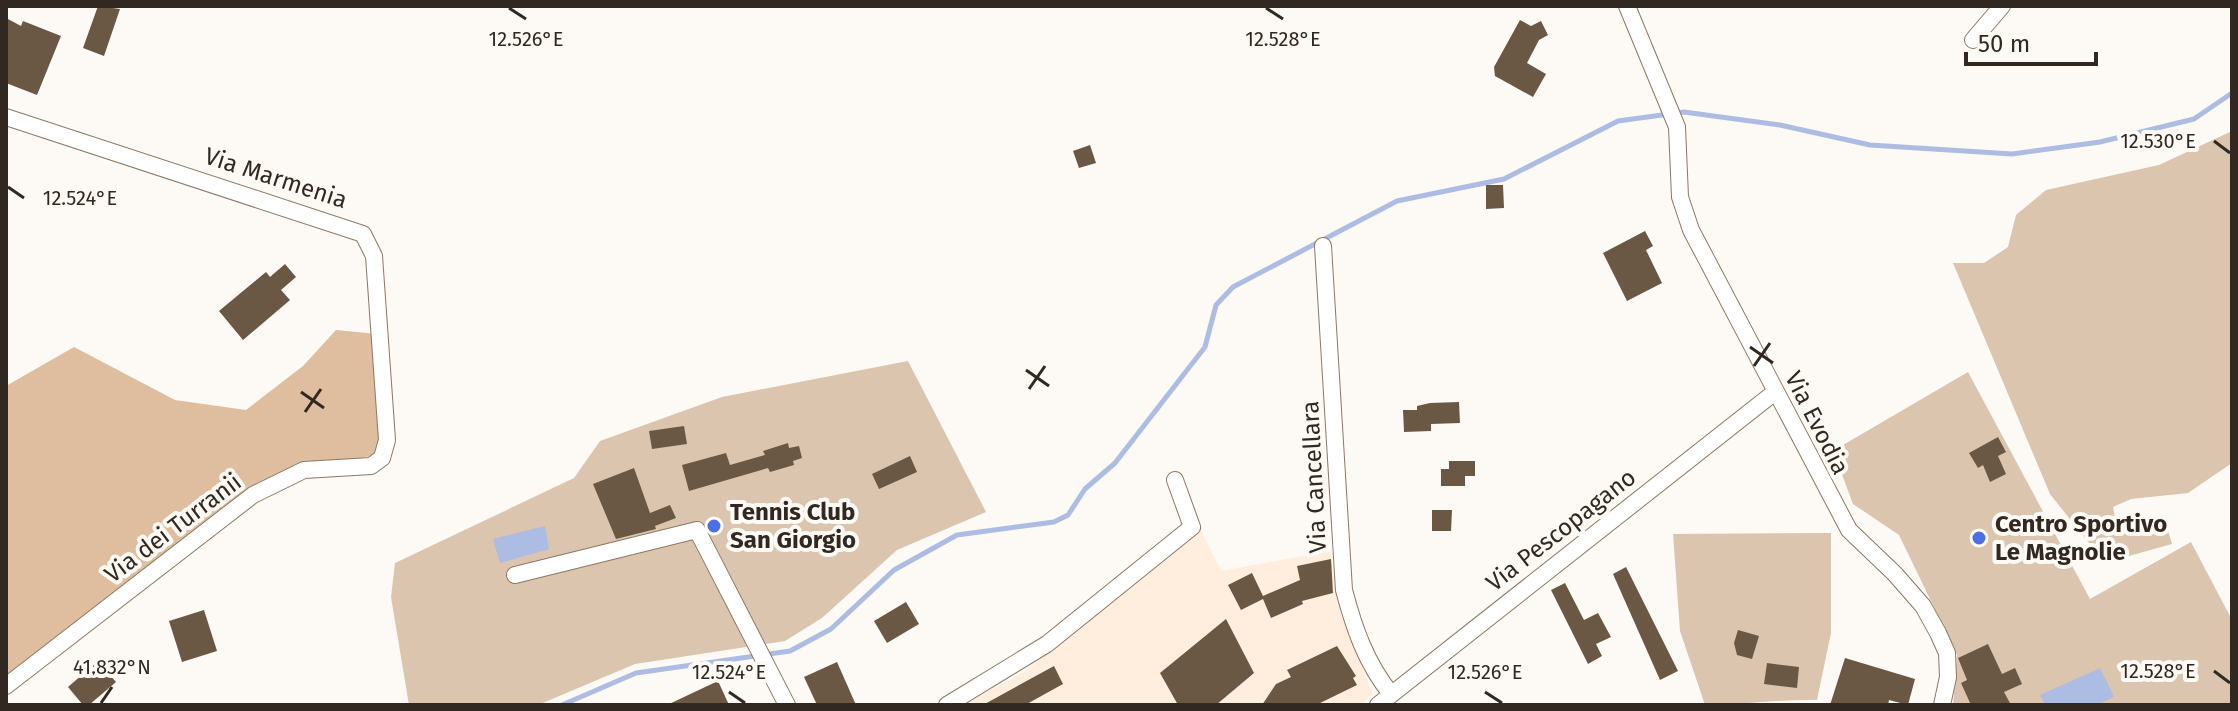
<svg xmlns="http://www.w3.org/2000/svg" width="2238" height="711" font-family="'Fira Sans',sans-serif">
<style>
.built{fill:#fed}
.green{fill:#dbc5af}
.forest{fill:#debe9e}
.water{fill:#acbce2}
.lines{fill:none;stroke-linecap:round;stroke-linejoin:round}
.stream{stroke:#acbce2;stroke-width:5}
.building{fill:#6a5845}
.street-casing{stroke:#8c7965;stroke-width:18}
.street{stroke:#fff;stroke-width:16}
.ticks{fill:none;stroke:#312921;stroke-width:3}
.poi-dot{fill:#4a71e4;stroke:#fdf9f4;stroke-width:3}
.labels{text-anchor:middle;dominant-baseline:central;stroke-width:8;stroke-linejoin:round;paint-order:stroke}
.street-label{font-size:24px;fill:#312921;stroke:#fdf9f4}
.poi-label{font-size:24px;font-weight:bold;fill:#312921;stroke:#fdf9f4;text-anchor:start}
.ticks-label{font-size:20px;text-anchor:middle;fill:#312921;stroke:#fdf9f4;stroke-width:8;stroke-linejoin:round;paint-order:stroke}
</style>
<rect width="100%" height="100%" fill="#fdf9f4"/>
<!-- built -->
<polygon class="built" points="1201,530 1221,571 1330,551 1341,614 1373,694 1360,705 963,705 1023,673"/>
<!-- green -->
<g class="green">
<polygon points="2232,131 2232,463 2188,493 2131,499 2113,507 2116,522 2132,524 2165,521 2172,544 2129,556 2105,553 2088,542 2050,494 1953,263 1984,263 2008,247 2016,215 2046,190 2159,165"/>
<polygon points="908,361 986,512 897,550 822,618 785,641 635,664 538,705 409,705 391,597 395,563 574,478 600,441 722,397"/>
<polygon points="1968,372 2090,599 2191,542 2232,620 2232,705 1953,705 1957,655 1899,535 1853,504 1840,469 1843,445"/>
<path d="M1831,533V633L1817,700C1779,699 1743,705 1705,705L1680,631L1673,534Z"/>
</g>
<!-- forest -->
<polygon class="forest" points="336,330 377,334 385,453 304,470 200,534 6,679 6,386 74,347 175,400 246,410 303,366"/>
<!-- water -->
<g class="water">
<polygon points="545,526 549,549 500,563 493,539"/>
<polygon points="2100,668 2114,697 2096,705 2045,705 2040,695"/>
</g>
<g class="lines">
<!-- stream -->
<polyline class="stream" points="562,705 636,673 790,651 831,629 894,570 957,535 1054,522 1068,515 1085,489 1115,463 1205,347 1216,305 1233,287 1397,201 1504,179 1618,121 1684,112 1780,125 1870,145 2012,154 2100,142 2194,119 2232,93"/>
</g>
<!-- building -->
<g class="building">
<polygon points="98,6 120,9 104,56 83,48"/>
<polygon points="6,18 21,26 23,21 61,36 37,95 6,83"/>
<polygon points="1520,20 1531,26 1541,21 1548,35 1539,40 1527,63 1546,74 1533,97 1495,76 1494,67"/>
<polygon points="1090,145 1096,163 1079,168 1073,151"/>
<polygon points="1486,185 1503,185 1504,208 1486,209"/>
<polygon points="1645,231 1653,246 1646,250 1662,283 1627,301 1603,253"/>
<polygon points="285,264 296,277 281,290 290,300 243,340 219,311 266,272 270,277"/>
<polygon points="1459,402 1460,423 1431,424 1431,431 1404,432 1403,410 1417,410 1417,406 1430,403"/>
<polygon points="684,426 687,444 652,449 649,431"/>
<polygon points="1998,437 2006,452 1998,456 2006,474 1990,482 1983,465 1978,468 1969,453"/>
<polygon points="788,443 789,448 799,446 802,458 793,461 794,465 770,472 768,468 689,491 682,465 726,453 730,465 765,455 763,451"/>
<polygon points="910,456 917,472 879,489 872,474"/>
<polygon points="1449,461 1475,461 1475,476 1465,476 1465,486 1441,486 1441,469 1449,469"/>
<polygon points="634,468 650,513 670,505 676,518 655,526 656,529 616,539 593,484"/>
<polygon points="1432,510 1452,510 1451,531 1432,531"/>
<polygon points="1331,559 1333,593 1302,601 1303,604 1271,618 1263,599 1241,610 1228,585 1252,573 1263,596 1300,580 1297,566"/>
<polygon points="1626,567 1678,671 1660,680 1613,574"/>
<polygon points="1565,583 1584,620 1598,613 1611,637 1596,644 1602,656 1588,664 1551,590"/>
<polygon points="906,602 919,624 887,643 874,621"/>
<polygon points="204,610 217,651 182,662 169,621"/>
<polygon points="1226,619 1254,673 1216,705 1178,705 1160,673"/>
<polygon points="1738,630 1759,636 1752,659 1737,655 1734,643"/>
<polygon points="1988,644 2002,674 2015,668 2022,684 2004,692 2011,705 1971,705 1961,683 1967,680 1958,658"/>
<polygon points="1337,646 1356,676 1353,678 1357,685 1316,705 1262,705 1276,684 1291,677 1287,670"/>
<polygon points="1845,658 1915,679 1908,705 1889,700 1888,705 1830,705"/>
<polygon points="98,661 116,682 89,705 83,705 68,687"/>
<polygon points="837,662 856,705 817,705 804,677"/>
<polygon points="1767,663 1799,667 1797,688 1764,684"/>
<polygon points="1054,666 1063,684 1025,705 983,705"/>
<polygon points="718,681 729,705 667,705"/>
</g>
<g class="lines">
<defs>
<g id="street">
<polyline points="1627,6 1677,127 1680,197 1691,230 1849,530 1895,574 1923,606 1938,633 1947,653 1948,677 1942,705"/>
<polyline points="1973,40 2002,6"/>
<polyline points="6,117 363,234 374,256 387,440 382,458 371,466 304,470 253,495 6,686"/>
<path d="M1323,246L1344,590C1354,628 1366,663 1391,694"/>
<polyline points="515,575 697,530 787,705"/>
<polyline points="947,705 1047,644 1192,527 1175,480"/>
<polyline points="1378,705 1775,392"/>
</g>
</defs>
<!-- street casing -->
<use href="#street" class="street-casing"/>
<!-- street -->
<use href="#street" class="street"/>
</g>
<!-- ticks -->
<path class="ticks" d="M509,8L526,19M1266,8L1283,19M2214,141L2230,153M8,187L24,198M1750,347L1773,363M1754,366L1770,343M1026,370L1049,386M1029,389L1045,366M301,392L324,408M305,412L321,389M2214,671L2230,683M729,692L745,703M1485,692L1502,703M101,703L112,687"/>
<!-- markers -->
<g class="poi-dot">
<circle cx="714" cy="526" r="8"/>
<circle cx="1979" cy="538" r="8"/>
</g>
<g class="labels">
<!-- street labels -->
<g class="street-label">
<text transform="translate(276 178) rotate(18)">Via Marmenia</text>
<text transform="translate(1817 423) rotate(63)">Via Evodia</text>
<text transform="translate(1314 477) rotate(-93)">Via Cancellara</text>
<text transform="translate(173 528) rotate(-37)">Via dei Turranii</text>
<text transform="translate(1561 530) rotate(-38)">Via Pescopagano</text>
</g>
<!-- poi labels -->
<g class="poi-label">
<text x="730" y="512">Tennis Club<tspan x="730" dy="28">San Giorgio</tspan></text>
<text x="1995" y="524">Centro Sportivo<tspan x="1995" dy="28">Le Magnolie</tspan></text>
</g>
</g>
<g class="ticks-label">
<text x="526" y="46">12.526°E</text>
<text x="1283" y="46">12.528°E</text>
<text x="2158" y="148">12.530°E</text>
<text x="80" y="205">12.524°E</text>
<text x="112" y="674">41.832°N</text>
<text x="2158" y="678">12.528°E</text>
<text x="729" y="679">12.524°E</text>
<text x="1485" y="679">12.526°E</text>
</g>
<!-- border -->
<rect width="2238" height="711" fill="none" stroke="#312921" stroke-width="16"/>
<!-- scale -->
<path d="M1966 52v12h130v-12" fill="none" stroke="#312921" stroke-width="4"/>
<text x="1978" y="52" font-size="24" fill="#312921" stroke="#fdf9f4" stroke-width="6" paint-order="stroke">50 m</text>
</svg>
